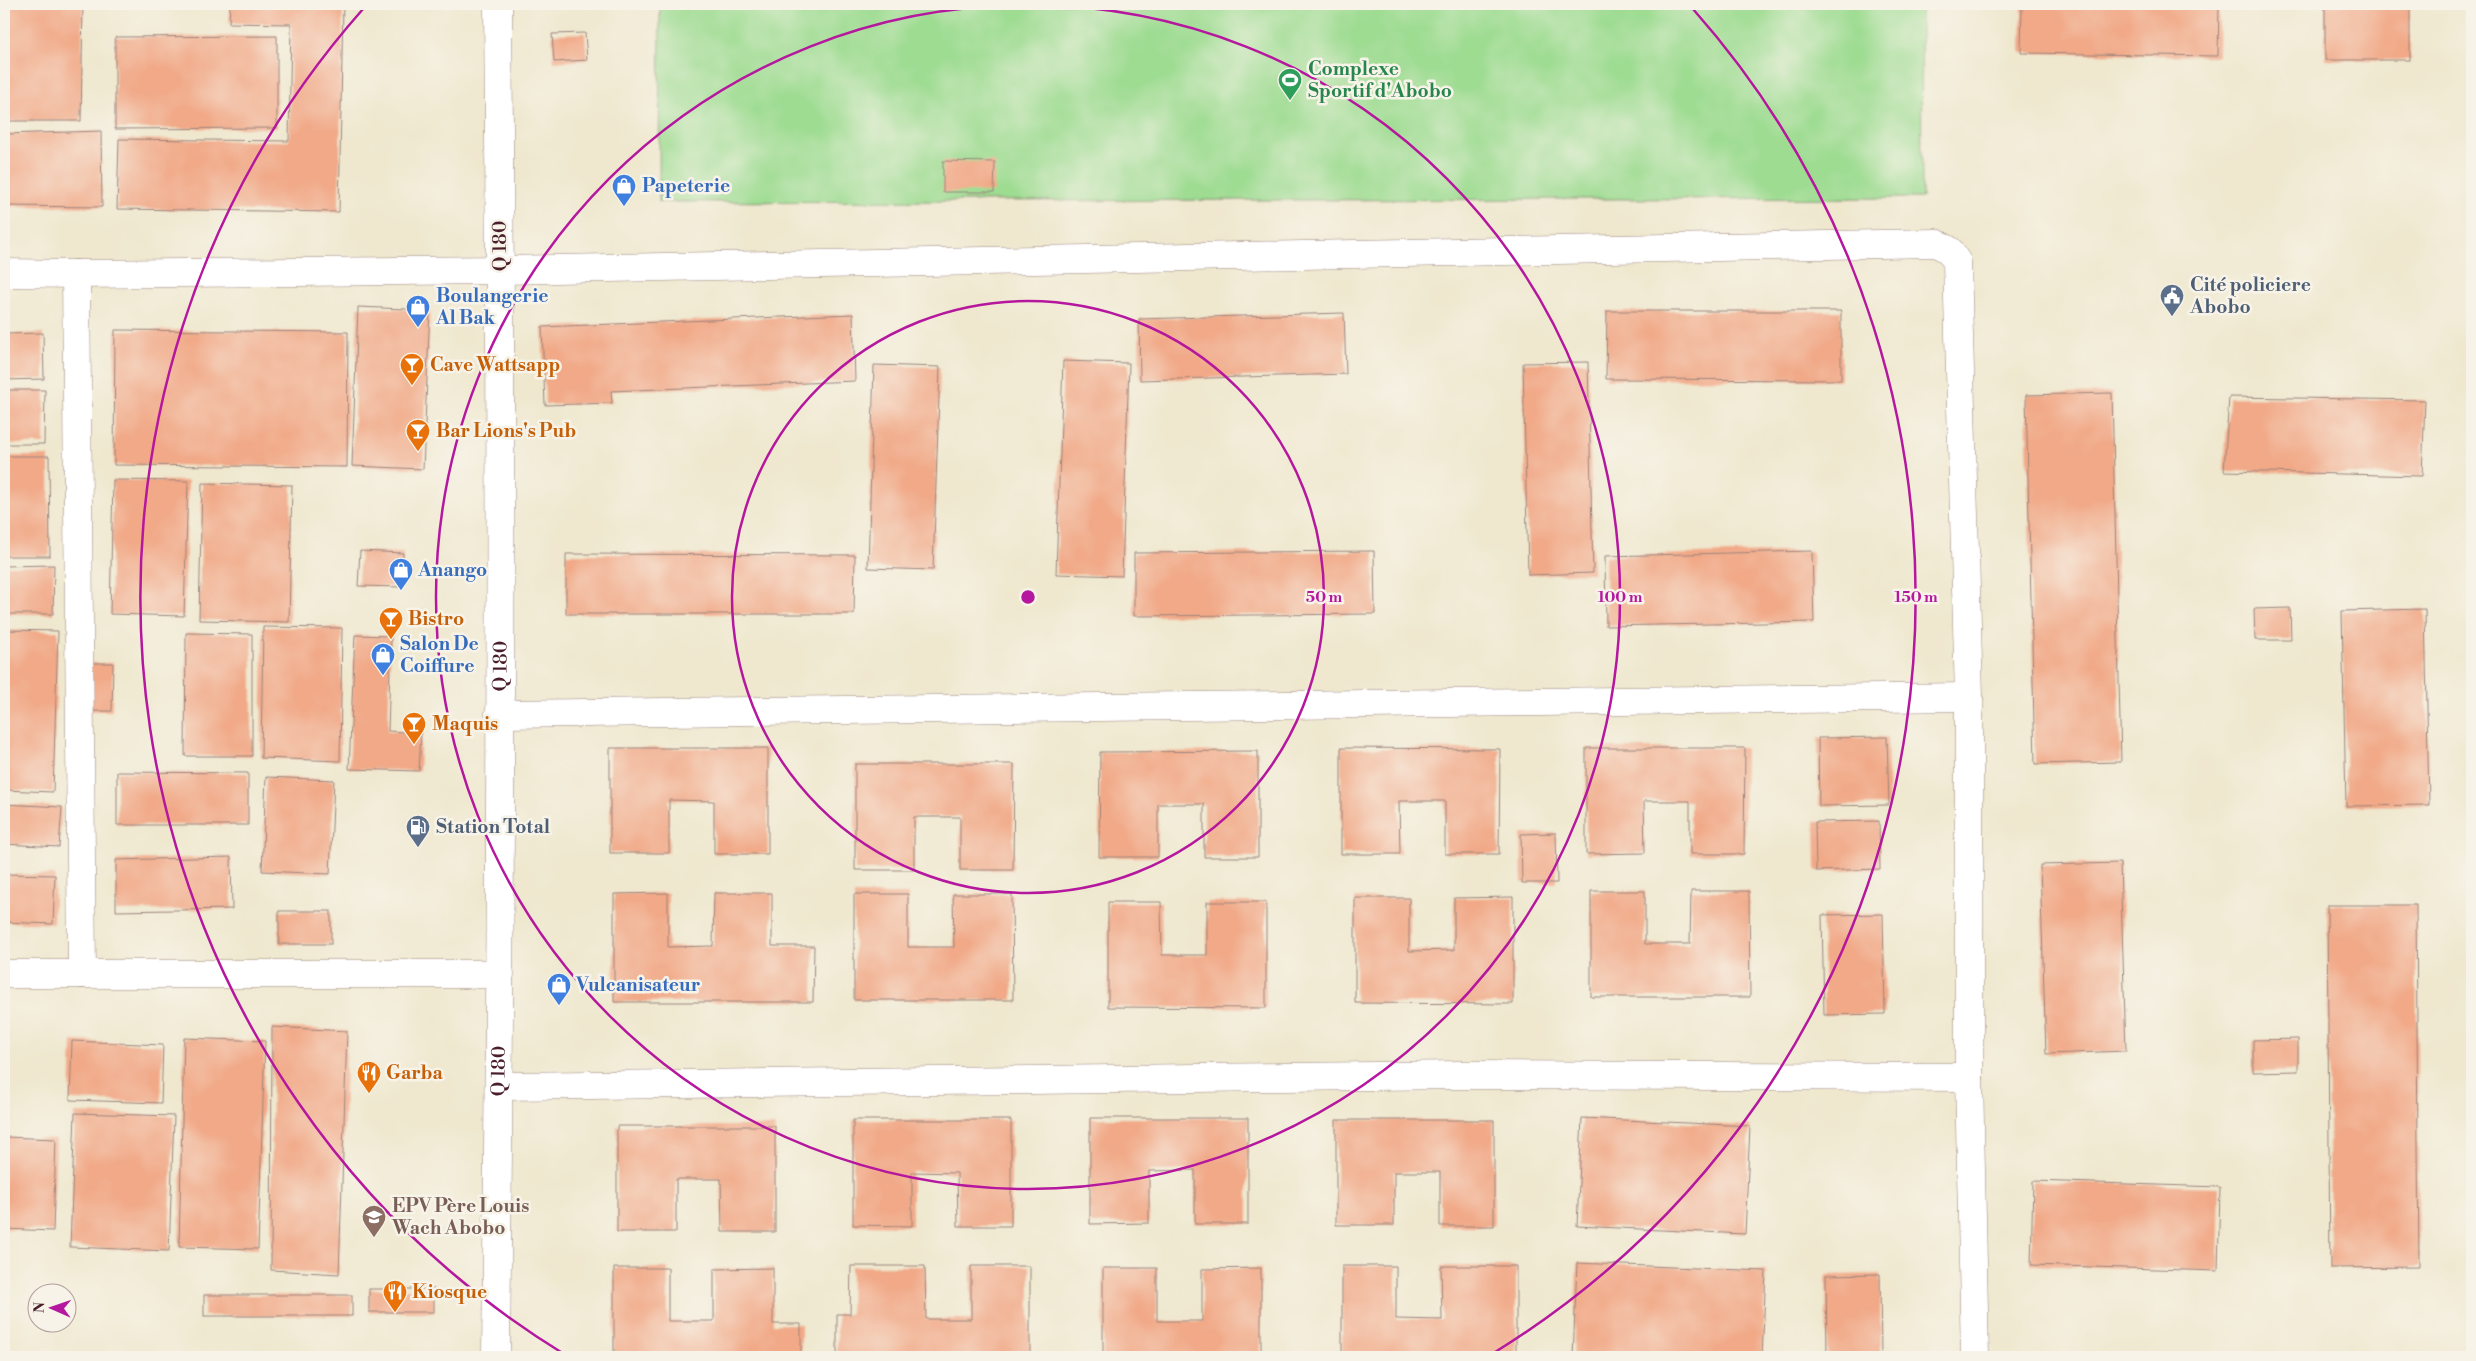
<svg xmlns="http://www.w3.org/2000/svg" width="2476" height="1361" font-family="'Libre Bodoni',serif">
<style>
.green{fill:#9edc92;stroke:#747e5e}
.building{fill:#f1a987}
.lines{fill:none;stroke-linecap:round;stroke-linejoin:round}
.minor-casing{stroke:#9c847d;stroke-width:29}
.minor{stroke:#fff;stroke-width:28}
.ring{fill:none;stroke:#b5179e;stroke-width:2.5}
.labels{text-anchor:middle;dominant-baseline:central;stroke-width:5;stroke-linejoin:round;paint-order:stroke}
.leisure-label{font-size:19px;font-weight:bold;fill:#27864d;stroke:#f7f3e8;text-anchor:start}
.shop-label{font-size:19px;font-weight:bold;fill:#366cbe;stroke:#f7f3e8;text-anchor:start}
.street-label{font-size:19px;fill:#4a1f2b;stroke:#f7f3e8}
.service-label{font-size:19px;font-weight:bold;fill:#4e5e75;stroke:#f7f3e8;text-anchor:start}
.food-label{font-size:19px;font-weight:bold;fill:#c56008;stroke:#f7f3e8;text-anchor:start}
.education-label{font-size:19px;font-weight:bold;fill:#785e54;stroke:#f7f3e8;text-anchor:start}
.centre{fill:#b5179e;stroke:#f7f3e8;stroke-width:2.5}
.ring-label{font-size:15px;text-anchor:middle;font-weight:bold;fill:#b5179e;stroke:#f7f3e8;stroke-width:5;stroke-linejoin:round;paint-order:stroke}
</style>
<rect width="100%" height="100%" fill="#f7f3e8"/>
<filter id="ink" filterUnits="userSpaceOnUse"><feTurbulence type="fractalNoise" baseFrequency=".02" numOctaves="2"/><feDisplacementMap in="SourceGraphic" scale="10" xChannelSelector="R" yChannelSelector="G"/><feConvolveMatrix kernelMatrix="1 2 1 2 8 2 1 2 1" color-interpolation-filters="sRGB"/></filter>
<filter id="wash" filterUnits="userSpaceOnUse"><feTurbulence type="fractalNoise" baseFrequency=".0096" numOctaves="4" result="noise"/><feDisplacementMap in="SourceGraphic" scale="20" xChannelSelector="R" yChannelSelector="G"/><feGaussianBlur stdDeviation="1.12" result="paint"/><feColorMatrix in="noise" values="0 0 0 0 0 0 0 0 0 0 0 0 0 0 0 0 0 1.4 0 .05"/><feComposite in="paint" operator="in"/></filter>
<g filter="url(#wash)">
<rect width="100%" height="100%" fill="#efe8cf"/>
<!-- green -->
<polygon class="green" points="660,4 1921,4 1922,198 659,202"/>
<g id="blocks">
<!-- building -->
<g class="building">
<polygon points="4,4 83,4 81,121 4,121"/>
<polygon points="230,4 343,4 339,212 117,209 119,139 289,141 291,24 229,23"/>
<polygon points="2022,4 2219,4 2218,56 2021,53"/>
<rect x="2325" y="4" width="85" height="56"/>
<polygon points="585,33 587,60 554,62 552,34"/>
<polygon points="277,36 277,128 115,129 115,37"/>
<polygon points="101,131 102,207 4,206 4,134"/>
<polygon points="943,161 995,162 994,192 943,192"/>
<polygon points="358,307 430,310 423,469 352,466"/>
<polygon points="1607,311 1841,311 1841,380 1606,379"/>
<polygon points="1344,313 1346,374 1140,380 1139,319"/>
<polygon points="853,314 855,381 611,391 612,403 545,405 542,327"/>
<polygon points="115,330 348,332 347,467 114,465"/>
<polygon points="43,333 44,379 4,380 4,334"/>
<polygon points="1063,361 1129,363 1122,576 1056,574"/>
<polygon points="1588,362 1593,573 1528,575 1523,363"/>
<polygon points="874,365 940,367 933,570 868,568"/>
<polygon points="4,390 45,390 44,444 4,444"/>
<polygon points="2112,393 2121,762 2035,764 2026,395"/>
<polygon points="2229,397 2425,400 2422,476 2224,471"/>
<polygon points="4,456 49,456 50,556 4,556"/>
<polygon points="113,480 188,481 184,616 110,614"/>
<polygon points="202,483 292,485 289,622 199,620"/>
<polygon points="360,551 403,553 402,587 358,586"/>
<polygon points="1374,551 1375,614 1134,616 1134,553"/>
<polygon points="1812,551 1814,622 1606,626 1605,556"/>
<polygon points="566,554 855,555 854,614 566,614"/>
<polygon points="54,565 53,614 4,614 4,566"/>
<polygon points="2290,608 2291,640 2255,640 2254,609"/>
<polygon points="2425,609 2429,805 2346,806 2342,611"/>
<polygon points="263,627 342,628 340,761 261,758"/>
<polygon points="4,630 58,631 53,792 4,790"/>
<polygon points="186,633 252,634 252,756 185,756"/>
<polygon points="355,635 391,636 388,731 421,733 419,771 349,769"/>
<polygon points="81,663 113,663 112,711 81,711"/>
<polygon points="1887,737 1889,805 1819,806 1818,738"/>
<polygon points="610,748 768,748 768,854 714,854 714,801 669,800 669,853 610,853"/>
<polygon points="1341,748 1500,749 1499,854 1445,854 1445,801 1399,801 1400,854 1341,854"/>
<polygon points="1586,748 1745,748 1744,854 1690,854 1690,801 1644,801 1645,853 1586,854"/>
<polygon points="1258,751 1258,857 1204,857 1204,804 1158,804 1158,857 1099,857 1100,752"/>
<polygon points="855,764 1014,764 1013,870 960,870 960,817 914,817 914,870 855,870"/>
<polygon points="117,772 248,773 248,825 117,825"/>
<polygon points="266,777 334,780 330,874 262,871"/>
<polygon points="4,804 62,807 59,847 4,844"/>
<polygon points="1879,821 1880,869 1816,871 1815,822"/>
<polygon points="1556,833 1557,883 1522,883 1521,834"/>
<polygon points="231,857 232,909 116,911 116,860"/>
<polygon points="2120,863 2126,1051 2046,1054 2040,865"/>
<polygon points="4,874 55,875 53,924 4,922"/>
<polygon points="1591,891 1645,891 1645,944 1690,944 1691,891 1749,891 1750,997 1591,997"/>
<polygon points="668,893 668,947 713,946 714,893 772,893 772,946 814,946 813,1002 614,1002 614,894"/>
<polygon points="854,894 908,894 908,947 954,947 953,894 1012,894 1013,1000 854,1000"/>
<polygon points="1513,897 1513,1004 1355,1003 1355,898 1409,898 1409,951 1454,950 1454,898"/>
<polygon points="1108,902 1161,902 1162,955 1207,955 1207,902 1266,902 1266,1008 1108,1007"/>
<polygon points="2327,905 2416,905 2419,1267 2330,1268"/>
<rect x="279" y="911" width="52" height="33"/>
<polygon points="1883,914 1885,1014 1824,1015 1822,915"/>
<polygon points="272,1027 347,1031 339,1274 271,1270"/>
<polygon points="184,1038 265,1041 258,1249 179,1247"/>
<polygon points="2298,1039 2298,1071 2253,1072 2253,1040"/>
<polygon points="72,1041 163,1045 161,1103 70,1100"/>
<polygon points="75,1113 174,1116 169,1251 70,1247"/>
<polygon points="1090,1118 1248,1118 1248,1224 1195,1224 1195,1170 1149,1171 1149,1223 1090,1224"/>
<polygon points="1582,1118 1750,1126 1745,1234 1577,1226"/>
<polygon points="853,1120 1011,1120 1011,1226 958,1226 957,1173 912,1172 912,1226 853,1225"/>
<polygon points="1336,1120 1494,1120 1494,1226 1440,1226 1440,1172 1394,1172 1394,1225 1336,1225"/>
<polygon points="617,1126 775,1126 775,1232 722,1232 721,1179 676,1179 676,1232 617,1232"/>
<polygon points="4,1137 56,1139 53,1231 4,1229"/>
<polygon points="2033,1181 2220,1187 2218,1271 2031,1265"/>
<polygon points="1577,1263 1766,1271 1762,1357 1573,1357"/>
<polygon points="851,1266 925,1266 926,1319 971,1319 971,1266 1030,1266 1030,1357 837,1357 837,1314 850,1314"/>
<polygon points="1342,1266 1396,1266 1396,1319 1442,1320 1441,1266 1516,1266 1516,1357 1342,1357"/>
<polygon points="614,1268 668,1268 668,1321 714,1321 714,1269 773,1268 773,1324 801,1324 801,1357 614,1357"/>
<polygon points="1103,1268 1157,1268 1157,1321 1202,1321 1202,1269 1261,1268 1261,1357 1103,1357"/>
<polygon points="1880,1274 1881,1357 1827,1357 1826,1275"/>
<rect x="369" y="1289" width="65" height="23"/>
<rect x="204" y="1295" width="148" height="21"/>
</g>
</g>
</g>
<g filter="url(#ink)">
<use href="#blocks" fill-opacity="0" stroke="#9c847d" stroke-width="1"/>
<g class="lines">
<defs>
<g id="minor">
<polyline points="4,273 76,274 500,270 1936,243 1949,250 1957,262 1969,697 1969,1077 1975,1357"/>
<polyline points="76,274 82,974"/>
<polyline points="499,714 1969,697"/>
<polyline points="4,974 500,974"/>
<polyline points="499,1086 1461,1075 1969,1077"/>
<path id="s1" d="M496,1357C501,906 502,455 498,4"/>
</g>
</defs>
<!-- minor casing -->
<use href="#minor" class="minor-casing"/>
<!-- minor -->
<use href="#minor" class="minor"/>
</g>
</g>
<!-- distance rings -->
<g class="ring">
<circle cx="1028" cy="597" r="296"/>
<circle cx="1028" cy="597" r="592"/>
<path d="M564 1354A888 888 0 0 1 363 9M1693 9A888 888 0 0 1 1492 1354"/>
</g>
<!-- icons -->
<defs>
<symbol id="stadium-pin" viewBox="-11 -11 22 30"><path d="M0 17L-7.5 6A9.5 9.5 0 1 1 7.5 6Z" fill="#2e9e5b" stroke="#f7f3e8"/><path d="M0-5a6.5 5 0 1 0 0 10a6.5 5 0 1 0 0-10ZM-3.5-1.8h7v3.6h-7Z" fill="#fff"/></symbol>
<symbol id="shop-pin" viewBox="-11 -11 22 30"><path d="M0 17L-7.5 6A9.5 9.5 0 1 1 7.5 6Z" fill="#3f7fe0" stroke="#f7f3e8"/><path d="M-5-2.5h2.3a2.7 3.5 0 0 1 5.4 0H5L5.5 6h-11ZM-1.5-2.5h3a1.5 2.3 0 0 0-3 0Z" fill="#fff"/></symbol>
<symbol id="civic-pin" viewBox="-11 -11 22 30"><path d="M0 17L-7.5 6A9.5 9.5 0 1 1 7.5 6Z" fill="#5c6f8a" stroke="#f7f3e8"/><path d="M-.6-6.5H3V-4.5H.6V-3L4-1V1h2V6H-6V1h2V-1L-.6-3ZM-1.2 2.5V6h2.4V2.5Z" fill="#fff"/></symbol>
<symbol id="bar-pin" viewBox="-11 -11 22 30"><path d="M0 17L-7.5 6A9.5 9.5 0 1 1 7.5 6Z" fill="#e8710a" stroke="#f7f3e8"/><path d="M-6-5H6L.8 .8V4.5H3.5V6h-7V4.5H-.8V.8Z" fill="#fff"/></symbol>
<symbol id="fuel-pin" viewBox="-11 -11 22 30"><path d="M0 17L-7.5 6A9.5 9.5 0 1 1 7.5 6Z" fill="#5c6f8a" stroke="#f7f3e8"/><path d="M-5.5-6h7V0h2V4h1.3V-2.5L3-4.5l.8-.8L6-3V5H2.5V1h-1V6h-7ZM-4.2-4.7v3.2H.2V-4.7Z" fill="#fff"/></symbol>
<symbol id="restaurant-pin" viewBox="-11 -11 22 30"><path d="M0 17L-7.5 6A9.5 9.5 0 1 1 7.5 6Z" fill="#e8710a" stroke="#f7f3e8"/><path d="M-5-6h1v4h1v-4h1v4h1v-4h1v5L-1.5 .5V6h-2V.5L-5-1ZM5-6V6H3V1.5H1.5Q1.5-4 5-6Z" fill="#fff"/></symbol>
<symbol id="school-pin" viewBox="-11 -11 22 30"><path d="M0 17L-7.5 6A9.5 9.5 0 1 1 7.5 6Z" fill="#8d6e63" stroke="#f7f3e8"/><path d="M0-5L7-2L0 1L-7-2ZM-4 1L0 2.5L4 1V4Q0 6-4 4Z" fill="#fff"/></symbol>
</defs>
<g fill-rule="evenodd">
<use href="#stadium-pin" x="1276" y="66" width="28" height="38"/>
<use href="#shop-pin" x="610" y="172" width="28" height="38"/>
<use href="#civic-pin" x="2158" y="282" width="28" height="38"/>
<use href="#shop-pin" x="404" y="293" width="28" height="38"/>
<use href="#bar-pin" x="398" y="351" width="28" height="38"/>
<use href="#bar-pin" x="404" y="417" width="28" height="38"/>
<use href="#shop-pin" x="387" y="556" width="28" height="38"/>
<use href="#bar-pin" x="377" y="605" width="28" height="38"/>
<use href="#shop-pin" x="369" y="641" width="28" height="38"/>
<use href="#bar-pin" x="400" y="710" width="28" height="38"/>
<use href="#fuel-pin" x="404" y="813" width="28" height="38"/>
<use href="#shop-pin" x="545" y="971" width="28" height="38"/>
<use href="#restaurant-pin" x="355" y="1059" width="28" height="38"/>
<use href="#school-pin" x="360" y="1203" width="28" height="38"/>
<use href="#restaurant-pin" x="381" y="1278" width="28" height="38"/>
</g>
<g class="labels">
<!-- leisure labels -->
<g class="leisure-label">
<text x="1308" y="69">Complexe<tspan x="1308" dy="22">Sportif d'Abobo</tspan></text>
</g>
<!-- shop labels -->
<g class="shop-label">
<text x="642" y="186">Papeterie</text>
<text x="436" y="296">Boulangerie<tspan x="436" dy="22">Al Bak</tspan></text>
<text x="418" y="570">Anango</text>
<text x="400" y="644">Salon De<tspan x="400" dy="22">Coiffure</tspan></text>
<text x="576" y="985">Vulcanisateur</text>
</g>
<!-- street labels -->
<g class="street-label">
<text transform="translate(500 246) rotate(-91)">Q 180</text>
<text stroke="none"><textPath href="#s1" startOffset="691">Q 180</textPath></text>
<text stroke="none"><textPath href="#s1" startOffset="286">Q 180</textPath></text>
</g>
<!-- service labels -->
<g class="service-label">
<text x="2190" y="285">Cité policiere<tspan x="2190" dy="22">Abobo</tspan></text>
<text x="436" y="827">Station Total</text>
</g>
<!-- food labels -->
<g class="food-label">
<text x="430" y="365">Cave Wattsapp</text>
<text x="436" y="431">Bar Lions's Pub</text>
<text x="408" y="619">Bistro</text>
<text x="432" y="724">Maquis</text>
<text x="386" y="1073">Garba</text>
<text x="412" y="1292">Kiosque</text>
</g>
<!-- education labels -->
<g class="education-label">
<text x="392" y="1206">EPV Père Louis<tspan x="392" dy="22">Wach Abobo</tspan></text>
</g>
</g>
<circle cx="1028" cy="597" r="8" class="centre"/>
<g class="ring-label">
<text x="1324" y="602">50 m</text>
<text x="1620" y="602">100 m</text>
<text x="1916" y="602">150 m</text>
</g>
<!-- margin -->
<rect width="2476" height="1361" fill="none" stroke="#f7f3e8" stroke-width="20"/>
<!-- north arrow -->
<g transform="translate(52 1308) rotate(272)"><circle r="24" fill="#f7f3e8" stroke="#b29e9c"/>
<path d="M0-4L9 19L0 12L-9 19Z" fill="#b5179e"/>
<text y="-8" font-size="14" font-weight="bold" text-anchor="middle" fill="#4a1f2b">N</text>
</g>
</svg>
